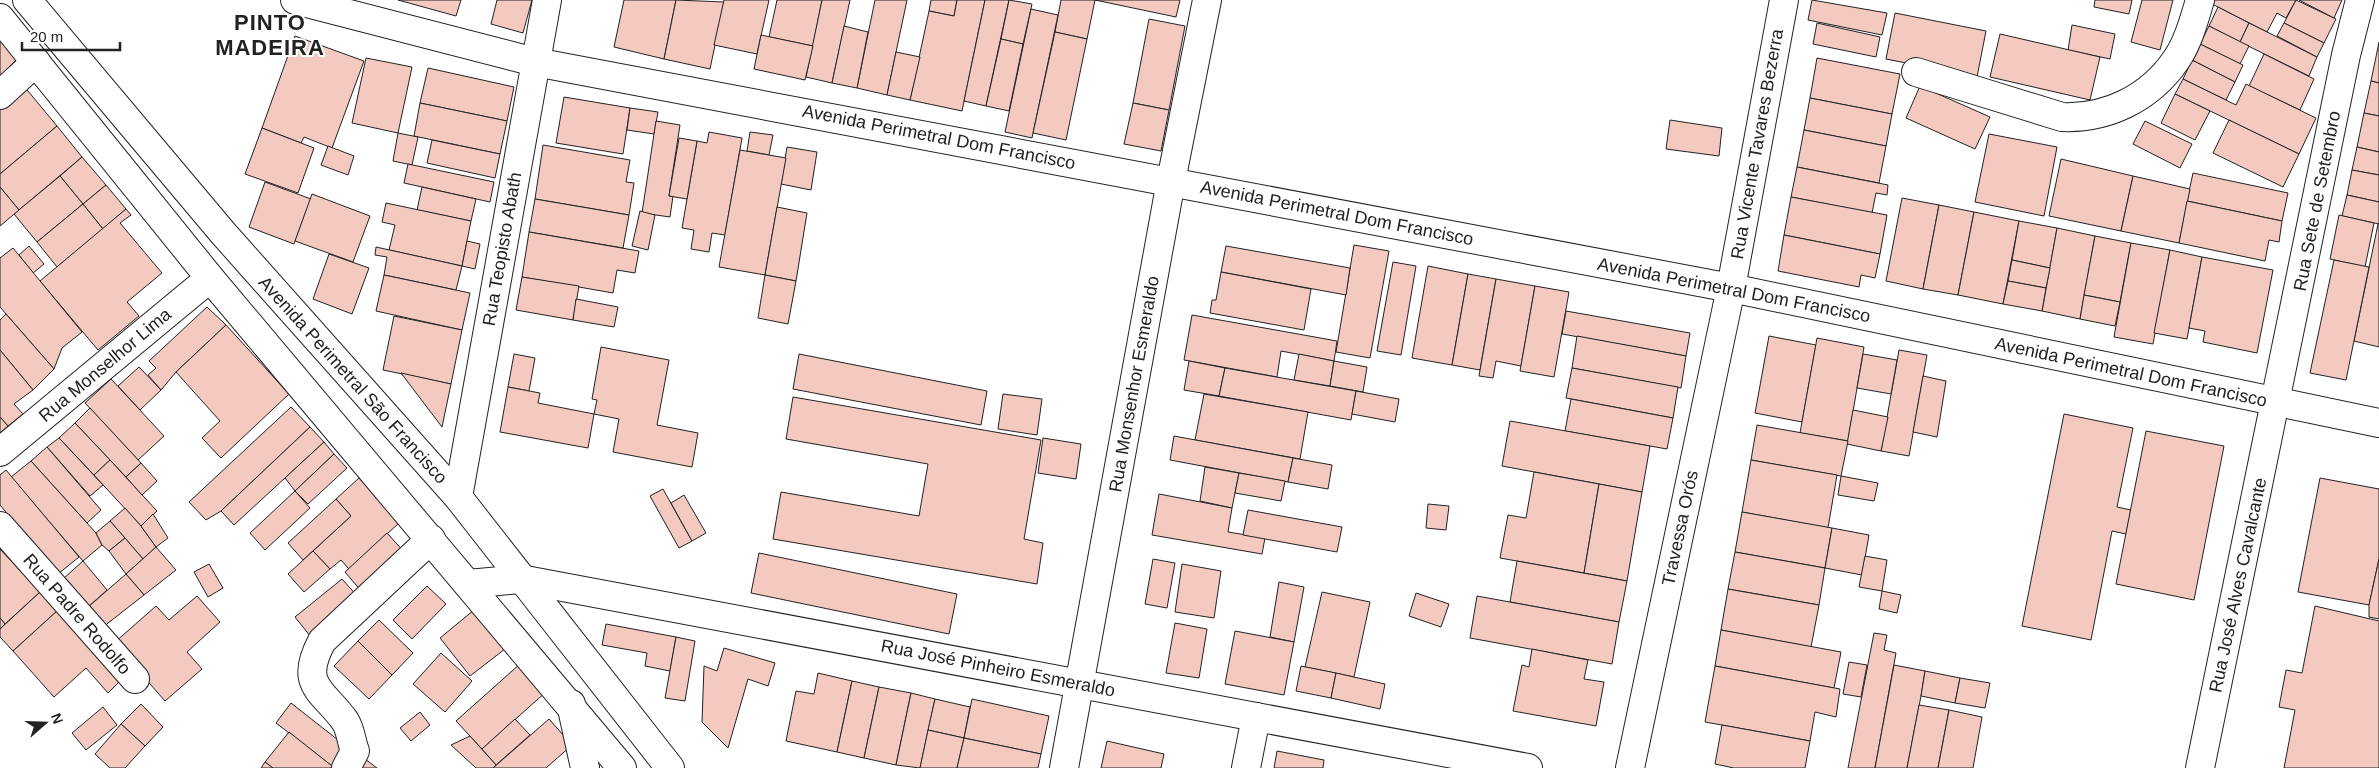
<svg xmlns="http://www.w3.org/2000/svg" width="2379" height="768" font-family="Arial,sans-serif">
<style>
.building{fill:#f3c9c0;stroke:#222}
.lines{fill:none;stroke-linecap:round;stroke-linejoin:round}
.minor-casing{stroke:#222;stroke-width:30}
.secondary-casing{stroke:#222;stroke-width:30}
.minor{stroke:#fff;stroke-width:28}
.secondary{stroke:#fff;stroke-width:28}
.labels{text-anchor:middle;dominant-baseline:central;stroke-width:4;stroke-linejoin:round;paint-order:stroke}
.street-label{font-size:18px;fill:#222;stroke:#fff}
.district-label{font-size:22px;font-weight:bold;letter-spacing:1px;fill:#222;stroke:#fff}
</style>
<rect width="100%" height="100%" fill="#fff"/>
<!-- building -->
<g class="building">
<polygon points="398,0 461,0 456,16"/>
<polygon points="497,0 532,0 523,33 491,24"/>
<polygon points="624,0 676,0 664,59 614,47"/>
<polygon points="676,0 724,2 710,69 664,59"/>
<polygon points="724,0 769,0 757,54 714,45"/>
<polygon points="777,0 822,0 813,46 769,37"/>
<polygon points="822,0 850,0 832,83 806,77"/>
<polygon points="875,0 907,0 887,95 857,88"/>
<polygon points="931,0 957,0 954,16 929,11"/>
<polygon points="957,0 985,0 962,111 910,100 929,11 954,16"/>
<polygon points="985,0 1009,0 986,106 964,101"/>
<polygon points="1009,0 1032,4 1023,44 1001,39"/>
<polygon points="1061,0 1095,0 1087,39 1055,32"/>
<polygon points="1095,0 1180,0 1176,17"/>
<polygon points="1812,0 1887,13 1882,35 1808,20"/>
<polygon points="2095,0 2132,0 2129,14 2094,7"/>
<polygon points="2142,0 2173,0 2160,50 2131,42"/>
<polygon points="2211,0 2296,0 2286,18 2277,13 2267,32 2210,3"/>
<polygon points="2296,0 2336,19 2324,43 2284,23"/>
<polygon points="2299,0 2342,0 2334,18"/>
<polygon points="2218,7 2249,23 2240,42 2209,26"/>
<polygon points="1031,9 1058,15 1032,138 1005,132"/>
<polygon points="1895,13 1986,31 1977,77 1886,59"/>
<polygon points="1149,19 1185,26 1169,110 1133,103"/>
<polygon points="1817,23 1880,37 1876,57 1813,44"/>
<polygon points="2249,23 2317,57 2309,76 2240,42"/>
<polygon points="2284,23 2324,43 2317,57 2277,36"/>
<polygon points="2072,25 2115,34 2110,59 2068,50"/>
<polygon points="844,26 868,32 857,88 832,83"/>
<polygon points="2209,26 2249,46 2240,64 2200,44"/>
<polygon points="1055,32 1087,39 1066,140 1033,133"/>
<polygon points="2000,34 2100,57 2090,100 1990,77"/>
<polygon points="761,35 813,46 805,80 754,69"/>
<polygon points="295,36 364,61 332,148 304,137 301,143 262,128"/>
<polygon points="0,39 18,58 0,76"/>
<polygon points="1001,39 1023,44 1009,111 986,106"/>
<polygon points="2379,42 2379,83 2371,81"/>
<polygon points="2200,44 2243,65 2235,82 2192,60"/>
<polygon points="896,52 920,57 910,100 887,95"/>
<polygon points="2264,54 2314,79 2300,110 2249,86"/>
<polygon points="366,58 412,67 398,133 352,123"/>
<polygon points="1817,58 1900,74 1892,114 1810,98"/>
<polygon points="2192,60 2235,82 2226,100 2183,79"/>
<polygon points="428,68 514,87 507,121 420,103"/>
<polygon points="2183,79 2236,105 2246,84 2316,118 2299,154 2175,94"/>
<polygon points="2371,81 2379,83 2379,116 2364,113"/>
<polygon points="23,85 57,126 0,174 0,104"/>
<polygon points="1920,86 1990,117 1975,149 1906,118"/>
<polygon points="2175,94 2210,111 2195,140 2161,123"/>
<polygon points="564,97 630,108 623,154 556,143"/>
<polygon points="1810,98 1892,114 1886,146 1804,130"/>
<polygon points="420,103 507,121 500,154 414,136"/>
<polygon points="1133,103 1169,110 1161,151 1124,144"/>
<polygon points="630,108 658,112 654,134 627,130"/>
<polygon points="2364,113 2379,116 2379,152 2357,147"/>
<polygon points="1670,120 1722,128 1719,156 1666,149"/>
<polygon points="2229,120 2299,154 2283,187 2213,153"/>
<polygon points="656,121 680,125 669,196 673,196 670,217 642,213"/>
<polygon points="2145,121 2192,144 2180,168 2133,144"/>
<polygon points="57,126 82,157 19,210 0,187 0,174"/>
<polygon points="262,128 314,148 298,193 245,174"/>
<polygon points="1804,130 1886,146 1879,183 1797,167"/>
<polygon points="709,132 742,138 725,235 712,233 709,252 691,249 694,230 682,228 697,141 707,143"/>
<polygon points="750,132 773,135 769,155 747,151"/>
<polygon points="398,133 418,137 412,165 393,161"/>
<polygon points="1989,134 2057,147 2044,216 1975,202"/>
<polygon points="679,138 697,141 687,199 669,196"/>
<polygon points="432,140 500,154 495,178 427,163"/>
<polygon points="543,145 630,160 626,182 634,183 629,215 535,199"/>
<polygon points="328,146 354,156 348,175 321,165"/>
<polygon points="787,147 817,152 811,190 781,184"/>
<polygon points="2357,147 2379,152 2379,175 2352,170"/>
<polygon points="740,150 786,158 765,275 719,267"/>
<polygon points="82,157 106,185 83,204 60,176"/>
<polygon points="2061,159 2133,176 2121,231 2049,216"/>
<polygon points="408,164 494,182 490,202 404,183"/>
<polygon points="1797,167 1888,185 1887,195 1876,193 1872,213 1791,197"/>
<polygon points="2352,170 2379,175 2379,202 2347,195"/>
<polygon points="2193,173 2288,193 2282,221 2187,201"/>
<polygon points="60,176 83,204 37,242 14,214"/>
<polygon points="2133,176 2190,189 2179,243 2121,231"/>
<polygon points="265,182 311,199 294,244 249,227"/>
<polygon points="106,185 126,209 103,229 83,204"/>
<polygon points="0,187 19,210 0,226"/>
<polygon points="422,187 476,199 471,221 417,210"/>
<polygon points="312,194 370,216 353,262 295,241"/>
<polygon points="2347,195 2379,202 2379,224 2342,216"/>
<polygon points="1791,197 1887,215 1880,254 1784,235"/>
<polygon points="1902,198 1939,205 1923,289 1886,281"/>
<polygon points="535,199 629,215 623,248 529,232"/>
<polygon points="2187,201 2282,221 2279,242 2269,240 2265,261 2179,243"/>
<polygon points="386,203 471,221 462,266 389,250 395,225 382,222"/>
<polygon points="83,204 103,229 57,267 37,242"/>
<polygon points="1939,205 1974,212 1958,295 1923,289"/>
<polygon points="777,207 807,213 796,281 765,275"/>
<polygon points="126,209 131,215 120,223 162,273 127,302 139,316 98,350 40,281"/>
<polygon points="640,211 655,215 648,250 632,246"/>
<polygon points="1974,212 2019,221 2003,304 1958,295"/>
<polygon points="2339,215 2374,223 2365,267 2330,259"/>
<polygon points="2019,221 2057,228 2050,268 2012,260"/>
<polygon points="2378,224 2379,224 2379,347 2354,341"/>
<polygon points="2057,228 2095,236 2080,319 2042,311"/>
<polygon points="529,232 639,251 635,273 617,270 613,293 522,277"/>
<polygon points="1784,235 1880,254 1875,278 1861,275 1859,287 1778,271"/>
<polygon points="2095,236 2131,243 2120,302 2084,295"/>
<polygon points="467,241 480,244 475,269 462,266"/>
<polygon points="2131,243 2170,250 2153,344 2114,337"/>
<polygon points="1354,245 1389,251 1370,358 1336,352"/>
<polygon points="29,246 44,264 33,273 19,255"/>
<polygon points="1226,246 1350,268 1346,295 1221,272"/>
<polygon points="376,247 462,266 456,290 384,275 387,257 375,255"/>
<polygon points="13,248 82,332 62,348 54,369 0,307 0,258"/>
<polygon points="2170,250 2202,257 2187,339 2154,333"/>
<polygon points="329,254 369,268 352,314 313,299"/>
<polygon points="2202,257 2273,270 2257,353 2203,342 2205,331 2189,328"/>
<polygon points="2012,260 2050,268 2046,288 2008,281"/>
<polygon points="2334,260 2369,267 2346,380 2310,373"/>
<polygon points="1393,262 1416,266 1401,355 1377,351"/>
<polygon points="1428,266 1468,274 1452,365 1412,358"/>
<polygon points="1221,272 1311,289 1304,330 1210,313 1212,300 1216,300"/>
<polygon points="1468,274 1496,279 1480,370 1452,365"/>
<polygon points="384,275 470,293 462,330 376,311"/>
<polygon points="765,275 796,281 788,324 758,318"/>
<polygon points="522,277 579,286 573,320 516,310"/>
<polygon points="1496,279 1535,286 1521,366 1496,361 1493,378 1479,376"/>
<polygon points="2008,281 2046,288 2042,311 2003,304"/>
<polygon points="1535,286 1569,292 1554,377 1520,371"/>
<polygon points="2084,295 2120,302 2115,326 2080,319"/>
<polygon points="576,299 618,307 614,327 573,320"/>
<polygon points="207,307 226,325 176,372 161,390 148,375 156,368 149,361"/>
<polygon points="1566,311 1690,333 1686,356 1562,334"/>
<polygon points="6,314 54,369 33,390 0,350 0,320"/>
<polygon points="1192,315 1337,341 1334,361 1281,351 1277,377 1184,360"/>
<polygon points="394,316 462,330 451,384 383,370"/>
<polygon points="226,325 289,394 221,458 202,438 220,421 176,372"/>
<polygon points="1577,336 1686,356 1681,388 1572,368"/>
<polygon points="1769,336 1816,345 1802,422 1755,413"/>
<polygon points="1817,338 1864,347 1848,441 1800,433"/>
<polygon points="601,347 669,360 657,425 698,433 692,467 613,452 619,419 594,414 597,400 592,399"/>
<polygon points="0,350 33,390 14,404 23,414 8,426 0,417"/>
<polygon points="1899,350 1927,355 1909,456 1881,451"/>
<polygon points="514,354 535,358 529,391 508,387"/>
<polygon points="799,354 987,391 981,425 793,389"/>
<polygon points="1299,354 1334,361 1330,386 1294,380"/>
<polygon points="1863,354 1897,360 1891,394 1857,388"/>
<polygon points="1189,361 1225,368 1219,396 1184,390"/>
<polygon points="1334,361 1367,367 1363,392 1330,386"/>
<polygon points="139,367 161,390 140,410 118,386"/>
<polygon points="1225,368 1356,391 1351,420 1219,396"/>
<polygon points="1572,368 1678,387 1673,418 1566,398"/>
<polygon points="401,373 451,384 442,427"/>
<polygon points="1923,376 1946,381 1937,437 1913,432"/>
<polygon points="111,379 164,436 138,460 85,403"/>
<polygon points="508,387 540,393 538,403 594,414 588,448 500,432"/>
<polygon points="1356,391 1399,399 1395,422 1352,414"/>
<polygon points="1003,394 1042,399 1037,435 998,429"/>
<polygon points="1204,394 1308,412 1300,459 1195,440"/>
<polygon points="793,397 1041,440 1024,539 1043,543 1037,584 773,539 781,492 919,516 928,464 786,439"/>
<polygon points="1571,399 1673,418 1667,449 1565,431"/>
<polygon points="291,407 310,427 221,511 206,520 189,502"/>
<polygon points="90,408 141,463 126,477 75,423"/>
<polygon points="1853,410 1888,417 1881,451 1847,444"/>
<polygon points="2064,414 2133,428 2117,507 2131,510 2126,534 2112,531 2091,640 2022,626"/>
<polygon points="0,417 8,426 0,433"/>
<polygon points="1510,421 1650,446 1642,492 1502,466"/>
<polygon points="75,423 110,460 94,475 59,438"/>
<polygon points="1757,425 1848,441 1841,476 1751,460"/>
<polygon points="310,427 324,442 234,525 221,511"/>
<polygon points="2146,431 2224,446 2194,600 2116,584"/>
<polygon points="1174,436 1293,458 1288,482 1170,460"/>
<polygon points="59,438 103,485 90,496 47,447"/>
<polygon points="1043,438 1081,444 1076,479 1038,473"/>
<polygon points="324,442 334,454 295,491 285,478"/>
<polygon points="47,447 101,510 87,523 31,461"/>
<polygon points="334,454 347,468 308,504 295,491"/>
<polygon points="1293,458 1332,465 1328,489 1288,482"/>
<polygon points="110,460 157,511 141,526 94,475"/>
<polygon points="1751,460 1837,475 1828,528 1742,512"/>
<polygon points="31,461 96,533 102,545 83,561 11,477"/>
<polygon points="141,463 157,481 142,495 126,477"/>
<polygon points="1205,467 1239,473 1232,508 1200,501"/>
<polygon points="6,470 79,557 58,574 0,505 0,475"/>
<polygon points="1534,472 1599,484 1584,573 1500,558 1508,515 1526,518"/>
<polygon points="1239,473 1285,481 1281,501 1235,493"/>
<polygon points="1841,476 1878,483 1874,501 1838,495"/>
<polygon points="359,478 399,523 349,569 341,560 330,569 313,551 351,516 336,499"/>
<polygon points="2320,478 2379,489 2379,559 2369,605 2298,592"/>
<polygon points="1599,484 1642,492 1627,581 1584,573"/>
<polygon points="663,489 692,541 679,548 650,496"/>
<polygon points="295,491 310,508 265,550 250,533"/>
<polygon points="1159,494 1232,508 1228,532 1265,538 1262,554 1152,535"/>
<polygon points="684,495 706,533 692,541 671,503"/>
<polygon points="336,499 351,516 303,560 288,543"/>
<polygon points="1428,504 1449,506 1446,530 1426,528"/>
<polygon points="125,508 141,526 156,547 143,559 110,521"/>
<polygon points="1248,510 1342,527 1337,552 1243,535"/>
<polygon points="1742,512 1832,528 1825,568 1735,552"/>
<polygon points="153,514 168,538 156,547 141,526"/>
<polygon points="110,521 125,538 109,551 102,545 96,533"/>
<polygon points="1832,528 1869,535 1862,575 1825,568"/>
<polygon points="387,533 406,554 363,593 345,572"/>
<polygon points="125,538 143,559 126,574 109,551"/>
<polygon points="156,547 176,570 144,595 126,574"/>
<polygon points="0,549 40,592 5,624 0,618"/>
<polygon points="313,551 330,569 304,592 288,574"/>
<polygon points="1735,552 1825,568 1819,605 1728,589"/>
<polygon points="759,553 957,594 949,634 751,593"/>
<polygon points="1865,556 1887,560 1882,591 1859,587"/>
<polygon points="1153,559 1175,563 1167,608 1145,604"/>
<polygon points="2379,559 2379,619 2369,617 2369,605"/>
<polygon points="83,561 107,590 87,608 63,579"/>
<polygon points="1517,561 1627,581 1619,622 1510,602"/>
<polygon points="209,564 223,588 208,597 194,572"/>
<polygon points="1182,564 1221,571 1214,618 1175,612"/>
<polygon points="126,574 144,595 103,627 87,608"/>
<polygon points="342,579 360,599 311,637 295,617"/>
<polygon points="1279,582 1304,587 1294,642 1270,637"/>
<polygon points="427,586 446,604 412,639 393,620"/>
<polygon points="1728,589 1819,605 1811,647 1721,630"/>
<polygon points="1882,591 1901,595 1897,613 1879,609"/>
<polygon points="40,592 57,611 13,651 0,637 0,629"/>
<polygon points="1322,592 1370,602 1354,677 1305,667"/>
<polygon points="1416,593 1449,604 1441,627 1409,616"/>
<polygon points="197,596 220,622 187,652 202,669 165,701 114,643 156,606 169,620"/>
<polygon points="1477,596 1619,622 1612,664 1470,638"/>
<polygon points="2315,606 2379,621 2379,768 2284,768 2295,710 2279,707 2286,670 2302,673"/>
<polygon points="474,610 505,649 470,676 440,638"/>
<polygon points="57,611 120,681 108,693 86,668 54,697 13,651"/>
<polygon points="0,618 5,624 0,629"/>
<polygon points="379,620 413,653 392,675 358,641"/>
<polygon points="1175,623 1207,629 1199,678 1166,673"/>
<polygon points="606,624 676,637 670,671 645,666 647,653 602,645"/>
<polygon points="1721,630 1841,652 1834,688 1715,666"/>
<polygon points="1235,631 1294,642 1284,695 1225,684"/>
<polygon points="1874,633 1887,635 1884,650 1896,653 1875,768 1848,768"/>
<polygon points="676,637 695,641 685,701 665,698"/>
<polygon points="358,641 392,675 369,699 334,666"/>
<polygon points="724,648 775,663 768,686 748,679 728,748 702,722 704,666 717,671"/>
<polygon points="1532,649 1588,660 1584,679 1604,682 1596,726 1513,711 1522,665 1529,667"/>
<polygon points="441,653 472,681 445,712 413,684"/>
<polygon points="1849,662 1867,665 1861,697 1843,694"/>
<polygon points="521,663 547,691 482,749 456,721"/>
<polygon points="1894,665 1925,671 1921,696 1907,768 1875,768"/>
<polygon points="1301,666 1336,673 1331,698 1296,691"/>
<polygon points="1715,666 1840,689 1836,717 1815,712 1810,741 1705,722"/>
<polygon points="1925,671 1960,678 1955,703 1921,696"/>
<polygon points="818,673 852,681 837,752 786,741 796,691 814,694"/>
<polygon points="1336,673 1385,684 1380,709 1331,698"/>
<polygon points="1960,678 1990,683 1985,708 1955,703"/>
<polygon points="852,681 879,687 864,758 837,752"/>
<polygon points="879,687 911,693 896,765 864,758"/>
<polygon points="911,693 935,699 920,768 896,765"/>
<polygon points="935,699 970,707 964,738 928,730"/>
<polygon points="972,699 1049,716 1041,754 964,738"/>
<polygon points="291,703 347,747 332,766 276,723"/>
<polygon points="141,704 163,727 145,746 121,724"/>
<polygon points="1919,705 1949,710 1938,768 1907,768"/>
<polygon points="103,707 117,725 86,750 72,733"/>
<polygon points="1949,710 1982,717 1973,768 1938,768"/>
<polygon points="420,712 430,725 411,741 400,728"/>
<polygon points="515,719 530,735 496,765 482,749"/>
<polygon points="549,719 572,745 546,768 493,768"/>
<polygon points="121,724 145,746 125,768 110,768 95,754"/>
<polygon points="1722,725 1810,741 1805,768 1734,768 1715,764"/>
<polygon points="928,730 964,738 957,768 920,768"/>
<polygon points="289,732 332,766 331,768 273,768 265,762"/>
<polygon points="470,736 496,765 493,768 476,768 451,745"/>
<polygon points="964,738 1041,754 1038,768 957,768"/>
<polygon points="1107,741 1164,754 1161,768 1101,768"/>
<polygon points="1277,751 1324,760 1323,768 1274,768"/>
<polygon points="365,759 377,768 358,768"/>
<polygon points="265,762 273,768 261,768"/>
</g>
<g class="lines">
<defs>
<g id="minor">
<polyline points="295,0 535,62 1731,288 2379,423"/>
<path d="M1916,72L2062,117C2107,119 2150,98 2176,60C2188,43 2194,20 2200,0"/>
<polyline points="0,95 36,62"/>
<polyline points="0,452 210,278"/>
<polyline points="458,497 547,0"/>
<polyline points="0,526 135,679"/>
<polyline points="468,584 520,579 1528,768"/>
<polyline points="571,704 585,768"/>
<path d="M346,768L355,751C351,741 351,730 345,721C323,690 298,686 322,641L431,539"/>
<polyline points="1064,768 1171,181 1207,0"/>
<polyline points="1246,768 1256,717"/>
<polyline points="1630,768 1731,288 1784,0"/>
<polyline points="2200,768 2346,55 2360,0"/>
</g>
<g id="secondary">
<polyline points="27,0 223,233 458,497 670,768"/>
<polyline points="0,18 210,278 622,768"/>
</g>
</defs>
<!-- minor casing -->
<use href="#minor" class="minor-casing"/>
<!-- secondary casing -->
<use href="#secondary" class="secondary-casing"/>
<!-- minor -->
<use href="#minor" class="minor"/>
<!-- secondary -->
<use href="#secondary" class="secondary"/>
</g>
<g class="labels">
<!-- street labels -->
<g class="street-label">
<text transform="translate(939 137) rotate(11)">Avenida Perimetral Dom Francisco</text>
<text transform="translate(1757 144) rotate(-80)">Rua Vicente Tavares Bezerra</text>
<text transform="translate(2317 201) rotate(-79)">Rua Sete de Setembro</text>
<text transform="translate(1337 213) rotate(11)">Avenida Perimetral Dom Francisco</text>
<text transform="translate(502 249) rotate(-80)">Rua Teopisto Abath</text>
<text transform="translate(1734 290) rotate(11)">Avenida Perimetral Dom Francisco</text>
<text transform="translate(105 365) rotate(-40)">Rua Monselhor Lima</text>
<text transform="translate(2131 372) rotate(12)">Avenida Perimetral Dom Francisco</text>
<text transform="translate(353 380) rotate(48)">Avenida Perimetral São Francisco</text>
<text transform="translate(1134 384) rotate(-80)">Rua Monsenhor Esmeraldo</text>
<text transform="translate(1680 528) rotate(-78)">Travessa Orós</text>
<text transform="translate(2238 585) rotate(-78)">Rua José Alves Cavalcante</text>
<text transform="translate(77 614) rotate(49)">Rua Padre Rodolfo</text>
<text transform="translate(998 668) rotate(11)">Rua José Pinheiro Esmeraldo</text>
</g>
<!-- district labels -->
<g class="district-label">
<text x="270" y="22">PINTO<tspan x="270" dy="25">MADEIRA</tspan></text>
</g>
</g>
<!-- north arrow -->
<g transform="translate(45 723) rotate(70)" stroke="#ffffff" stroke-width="4" paint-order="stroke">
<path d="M0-4L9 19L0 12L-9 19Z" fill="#222222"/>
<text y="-8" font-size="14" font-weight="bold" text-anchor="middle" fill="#222222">N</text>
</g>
<!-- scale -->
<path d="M22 42v8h98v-8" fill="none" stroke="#222222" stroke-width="2.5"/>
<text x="30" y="42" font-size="15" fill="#222222" stroke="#ffffff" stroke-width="4" paint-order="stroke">20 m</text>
</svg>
